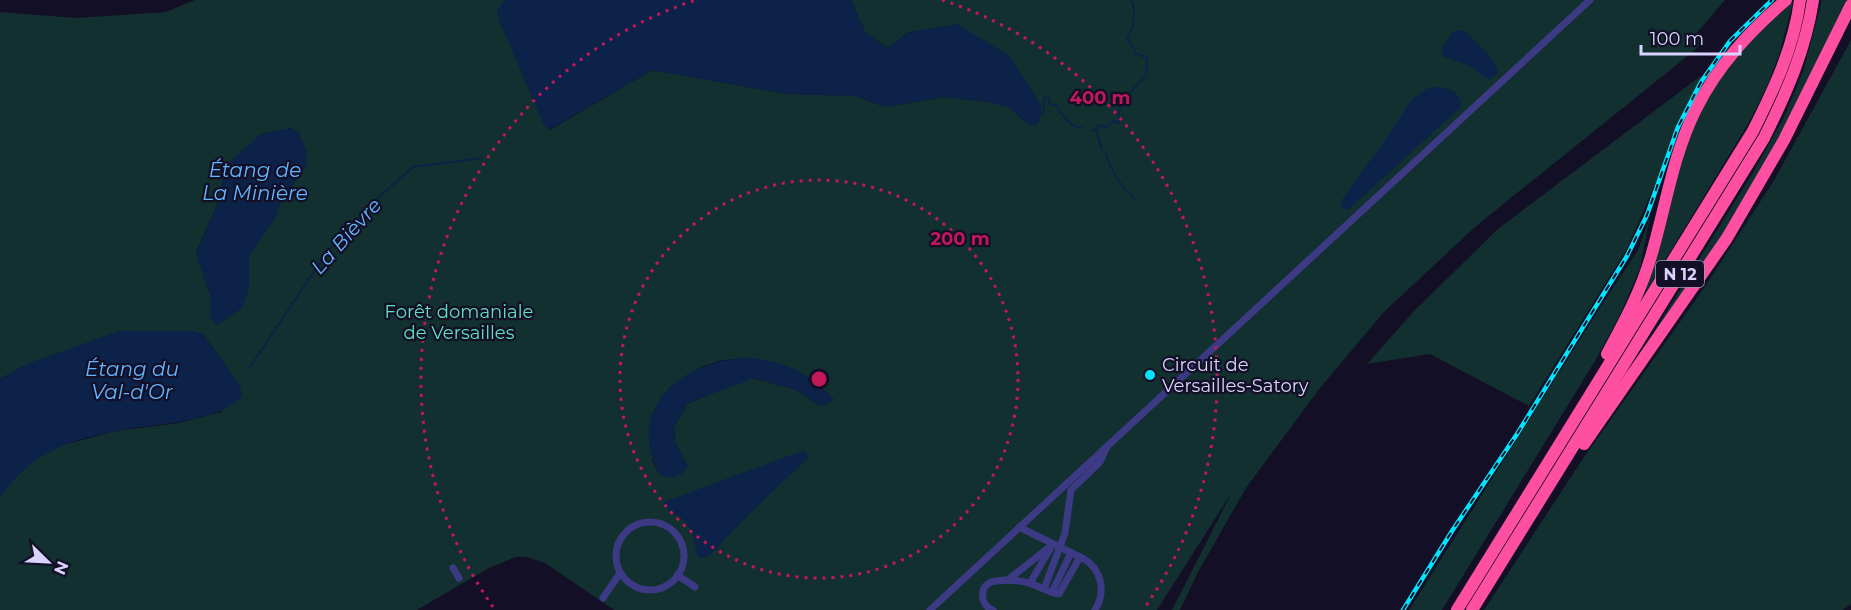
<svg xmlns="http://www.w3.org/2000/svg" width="1851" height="610" font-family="Montserrat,sans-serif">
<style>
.green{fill:#12302f;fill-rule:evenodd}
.water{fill:#0c2248}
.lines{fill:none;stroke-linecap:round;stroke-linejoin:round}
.stream{stroke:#0c2248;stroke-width:2}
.street{stroke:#3d3a85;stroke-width:7}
.highway{stroke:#ff4fa3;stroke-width:12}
.rail-casing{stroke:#00e5ff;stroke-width:4.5}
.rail{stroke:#130f26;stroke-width:2;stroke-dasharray:7;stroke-linecap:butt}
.ring{fill:none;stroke:#c2185b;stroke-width:3;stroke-dasharray:3 6}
.poi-dot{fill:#00e5ff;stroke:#130f26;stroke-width:2}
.labels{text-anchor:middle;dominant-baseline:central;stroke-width:4.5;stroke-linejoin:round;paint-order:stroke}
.shield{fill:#130f26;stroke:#9e99be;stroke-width:1.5}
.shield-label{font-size:16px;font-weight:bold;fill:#d9d4ff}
.park-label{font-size:18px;fill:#5fe0c0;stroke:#130f26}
.poi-label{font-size:18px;fill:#d9d4ff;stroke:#130f26;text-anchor:start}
.water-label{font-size:20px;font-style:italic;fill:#62b6ff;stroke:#130f26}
.centre{fill:#c2185b;stroke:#130f26;stroke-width:3}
.ring-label{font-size:18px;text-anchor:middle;font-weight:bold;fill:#c2185b;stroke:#130f26;stroke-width:4.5;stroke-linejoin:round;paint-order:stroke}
</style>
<rect width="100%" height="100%" fill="#130f26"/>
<!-- green -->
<g class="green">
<path d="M195,0H505L502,3L550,130L652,70L788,94L856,96L885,107L943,97L991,102L1010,108L1026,123L1035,126L909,32L887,48L865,32L851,0H1725L1695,35L1699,33L1705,42L1476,226L1384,312L1320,388L1246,488L1198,572L1180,610H1172L1232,492L1157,610H614L545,563L526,557H516L489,568L417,610H0V498L9,484L31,463L56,447L115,431L179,423L221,412L240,386L203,334L27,364L0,379V12L76,18L166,12ZM290,128L298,132L307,153V164L281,201L274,220L253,249L249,257V288L210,317V294L196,253L222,194V168ZM744,358C780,359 810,373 834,400L821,406L796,390L753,378L715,392L687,404L674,428L675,442L688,467L660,475L652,460L661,397L676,383L703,366L723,360Z"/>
<polygon points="1822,0 1848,0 1786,128 1747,198 1658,332 1655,330 1752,174 1784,117 1804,69"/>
<polygon points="1793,2 1780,52 1768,84 1751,119 1647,290 1645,289 1678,166 1705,101 1745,44"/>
<polygon points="1851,40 1851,604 1843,610 1484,610 1582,460 1704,288 1773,182"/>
<polygon points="1702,75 1627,249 1529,406 1430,354 1367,364 1414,311 1499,228"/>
<polygon points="1650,217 1640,268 1620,315 1595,361 1442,610 1409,610 1601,306 1638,250"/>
</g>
<!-- water -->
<g class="water">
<polygon points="505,0 851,0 865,32 887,48 909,32 957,24 1010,56 1041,105 1040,120 1035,126 1026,123 1010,108 991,102 943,97 885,107 856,96 788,94 652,70 549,130 543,123 499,20 497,10"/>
<path d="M1462,30C1472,37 1498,61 1498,73L1490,79L1485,78L1470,66L1442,56V48L1453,31Z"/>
<path d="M1436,87C1446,87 1457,90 1461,101L1460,108L1348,210L1342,208L1341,203L1343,198L1385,140L1411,100L1426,89Z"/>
<polygon points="290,128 298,132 307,153 307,164 281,201 274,220 253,249 249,257 249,288 242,308 217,325 210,317 210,294 196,254 222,194 222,168 261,134"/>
<path d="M119,331H193L203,334L240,386L242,396C228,411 213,414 193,419C168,425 142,426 116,431C65,441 30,454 0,498V379L27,364Z"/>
<path d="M744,358C781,359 810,373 834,400L821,406L796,390L754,378L696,400L687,404L674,428L675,442L688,467C679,478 673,479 660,475C624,409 680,362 744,358Z"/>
<path d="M805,450L808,458L753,510L709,556L700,558L696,554C695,540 693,528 681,518C676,514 670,512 664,507V502Z"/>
</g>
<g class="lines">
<!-- stream -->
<g class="stream">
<path d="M1039,114L1043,112L1045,96H1048L1050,104L1056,105C1062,115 1070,128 1083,128"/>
<path d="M1092,130H1096L1098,125L1106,127L1113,121L1118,123L1121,120L1118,116L1122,102L1146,75L1147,58L1135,53L1134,48L1131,45L1127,38C1133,29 1137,10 1131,0"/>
<polyline points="1096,130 1102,149"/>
<path d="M1106,154C1112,173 1120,185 1134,198"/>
<polyline points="248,369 256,358 327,252 369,206 413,167 482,158"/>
</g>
<!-- street -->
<g class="street">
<circle cx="650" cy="556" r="34"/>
<path d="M1019,527L1084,559C1102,570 1106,592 1095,610"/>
<polyline points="453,568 459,578"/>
<polyline points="677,575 695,587"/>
<polyline points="1009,579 1052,545"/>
<polyline points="1030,583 1050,549"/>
<polyline points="1044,589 1065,533 1071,490 1100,462 1106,449"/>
<polyline points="1052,592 1071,553"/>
<polyline points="603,598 620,573"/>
<polyline points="930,610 1590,0"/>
<path d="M993,610C978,605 979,582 996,581C1010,579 1023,580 1037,586C1044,589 1051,593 1059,594L1080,557"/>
</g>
<!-- highway -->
<g class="highway">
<path d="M1607,354C1625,321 1642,289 1652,253C1666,205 1673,155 1696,109C1718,65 1750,31 1786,0"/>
<polyline points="1584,444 1727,238 1784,140 1851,5"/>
<path d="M1457,610L1753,131C1774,89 1794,47 1800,0"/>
<path d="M1472,610L1764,138C1786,94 1806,49 1813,0"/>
</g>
<defs>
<polyline id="rail" points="1403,610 1452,531 1517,434 1627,256 1647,215 1678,127 1701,82 1730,41 1772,0"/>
</defs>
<!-- rail casing -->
<use href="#rail" class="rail-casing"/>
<!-- rail -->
<use href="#rail" class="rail"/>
</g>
<!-- distance rings -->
<g class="ring">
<circle cx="819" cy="379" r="199"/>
<path d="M493 607A398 398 0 0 1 696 0M942 0A398 398 0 0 1 1145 607"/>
</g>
<!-- markers -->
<circle class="poi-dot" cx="1150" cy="375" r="6"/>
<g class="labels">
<!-- shield labels -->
<rect class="shield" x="1656" y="261" width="48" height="26" rx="4.5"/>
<g class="shield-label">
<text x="1680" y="274">N 12</text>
</g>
<!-- park labels -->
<g class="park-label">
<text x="459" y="312">Forêt domaniale<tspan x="459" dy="21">de Versailles</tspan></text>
</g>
<!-- poi labels -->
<g class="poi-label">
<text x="1162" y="365">Circuit de<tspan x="1162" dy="21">Versailles-Satory</tspan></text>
</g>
<!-- water labels -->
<g class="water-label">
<text x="255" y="170">Étang de<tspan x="255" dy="23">La Minière</tspan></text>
<text transform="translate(346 236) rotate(-48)">La Bièvre</text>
<text x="132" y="369">Étang du<tspan x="132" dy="23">Val-d'Or</tspan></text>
</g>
</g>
<circle cx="819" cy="379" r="9" class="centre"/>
<g class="ring-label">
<text x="1100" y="104">400 m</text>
<text x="960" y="245">200 m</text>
</g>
<!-- north arrow -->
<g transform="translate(48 562) rotate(114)" stroke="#130f26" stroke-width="4.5" paint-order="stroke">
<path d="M0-4.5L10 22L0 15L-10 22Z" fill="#d9d4ff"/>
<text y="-9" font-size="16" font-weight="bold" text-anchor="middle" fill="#d9d4ff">N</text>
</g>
<!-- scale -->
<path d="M1641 45v9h99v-9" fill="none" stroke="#d9d4ff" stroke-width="3"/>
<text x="1650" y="45" font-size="18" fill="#d9d4ff" stroke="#130f26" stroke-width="4.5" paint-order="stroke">100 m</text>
</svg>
